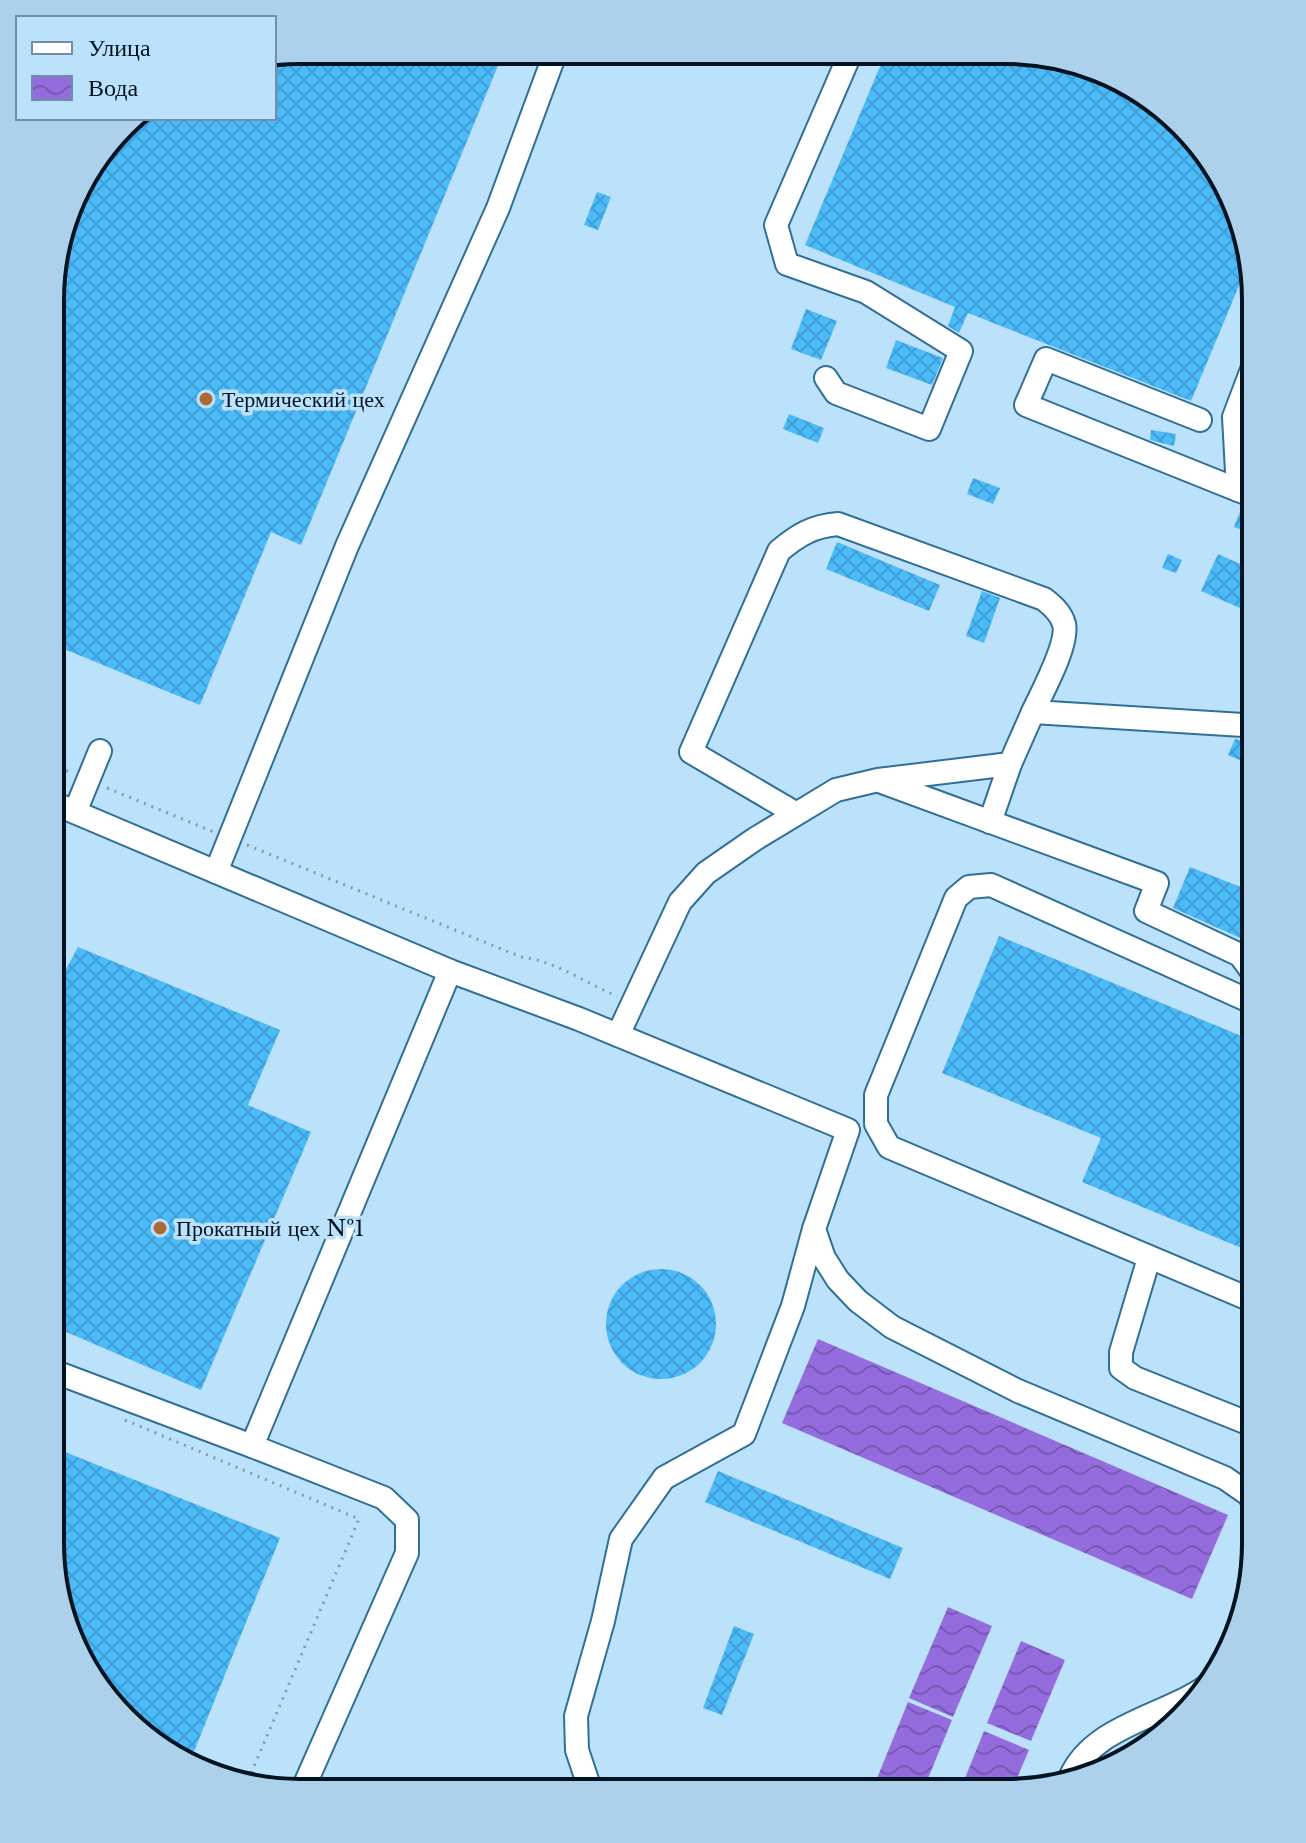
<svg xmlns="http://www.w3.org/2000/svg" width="1306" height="1843" font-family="'Libre Baskerville',serif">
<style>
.water{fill:url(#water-waves)}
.building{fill:url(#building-cross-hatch)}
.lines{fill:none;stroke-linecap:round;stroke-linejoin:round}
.minor-casing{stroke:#307096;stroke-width:26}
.path{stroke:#7c9bb0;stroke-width:3;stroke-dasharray:2 6;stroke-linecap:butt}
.minor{stroke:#fff;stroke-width:22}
.poi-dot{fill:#ab6a35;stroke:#bce2fb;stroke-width:3}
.labels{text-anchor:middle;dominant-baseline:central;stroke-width:7;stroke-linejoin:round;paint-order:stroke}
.poi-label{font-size:22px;fill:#001321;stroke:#bce2fb;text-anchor:start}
.rim{fill:none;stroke:#001321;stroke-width:4}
</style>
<defs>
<pattern id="water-waves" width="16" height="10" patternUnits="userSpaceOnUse" patternTransform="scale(2)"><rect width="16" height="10" fill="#946cde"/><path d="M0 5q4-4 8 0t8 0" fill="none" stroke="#7658b4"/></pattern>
<pattern id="building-cross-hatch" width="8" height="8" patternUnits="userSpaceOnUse" patternTransform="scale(2)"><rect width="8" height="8" fill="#4bbaf9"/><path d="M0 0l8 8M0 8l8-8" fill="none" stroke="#409fd5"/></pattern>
</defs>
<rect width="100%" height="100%" fill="#bce2fb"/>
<!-- water -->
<g class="water">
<polygon points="818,1339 1228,1515 1192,1599 782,1423"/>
<polygon points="948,1607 992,1626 953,1717 909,1698"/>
<polygon points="1021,1641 1065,1660 1031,1741 987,1723"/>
<polygon points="908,1702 952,1720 922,1793 871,1793"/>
<polygon points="984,1731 1029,1750 1011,1792 959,1793"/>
</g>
<!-- building -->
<g class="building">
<polygon points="300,50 504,51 301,545 271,532 200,705 52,644 52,267 83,175 130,118 274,118 274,54"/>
<polygon points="886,52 1039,52 1158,101 1230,190 1248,264 1191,401 968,313 959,333 948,326 955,307 805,245"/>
<polygon points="597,192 611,197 598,230 584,225"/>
<polygon points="806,309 837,321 821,360 791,349"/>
<polygon points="896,340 943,358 932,385 886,368"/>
<polygon points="789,414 824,428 818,443 783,429"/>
<polygon points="1151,430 1176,434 1174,446 1150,440"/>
<polygon points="973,478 1000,488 993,504 967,494"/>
<polygon points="1242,507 1256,511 1256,535 1234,527"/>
<polygon points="837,542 940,585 929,611 826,569"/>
<polygon points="1168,554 1182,560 1176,573 1162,568"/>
<polygon points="1218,554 1256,571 1256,615 1201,591"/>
<polygon points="982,591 1000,598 984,643 966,636"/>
<polygon points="1235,739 1256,744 1256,767 1228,755"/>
<polygon points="1190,867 1256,893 1256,945 1173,908"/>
<polygon points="999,936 1256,1042 1256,1254 1082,1182 1101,1138 942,1073"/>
<polygon points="78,947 280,1030 248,1105 311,1132 201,1390 50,1325 51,968 64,973"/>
<circle cx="661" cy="1324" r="55"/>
<polygon points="50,1446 280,1538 191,1759 148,1742 76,1653 50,1544"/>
<polygon points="718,1471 903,1548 890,1579 705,1502"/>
<polygon points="734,1626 754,1634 722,1715 703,1708"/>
</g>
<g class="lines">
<defs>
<g id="minor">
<polyline points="826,378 836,393 929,429 961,351 866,292 787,264 776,225 851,52"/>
<polyline points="1200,420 1046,359 1026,405 1238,490"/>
<polyline points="1256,497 1238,490 1234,417 1256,359"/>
<polyline points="882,782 1157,883 1146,911 1240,955 1256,977"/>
<polyline points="51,802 450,971 579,1019 848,1130 814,1229 824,1258 838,1280 858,1301 892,1327 1018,1391 1225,1478 1248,1494 1255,1504"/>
<polyline points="75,812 100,751"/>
<path d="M795,813L691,752L779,551C798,535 813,526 838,524L1044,599C1053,606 1061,613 1064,624C1069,644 1042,692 1033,712"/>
<polyline points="990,822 1010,764"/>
<polyline points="216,872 347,546 498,208 556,51"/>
<polyline points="618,1035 680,902 706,873 755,839 836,790 878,780 1010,764 1033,712 1243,725 1256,730"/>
<polyline points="1149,1258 1121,1352 1121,1368 1135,1378 1255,1426"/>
<polyline points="1256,1302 889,1147 876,1124 876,1095 956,898 969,887 991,885 1256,1004"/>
<polyline points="50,1370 252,1446"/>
<path d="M1070,1778C1093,1723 1171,1716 1214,1681"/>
<polyline points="302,1791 407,1553 407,1520 384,1498 252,1446 450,971"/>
<polyline points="591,1792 577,1750 576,1716 603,1621 621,1539 664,1478 744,1434 793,1306 814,1229"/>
</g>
</defs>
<!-- minor casing -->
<use href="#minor" class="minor-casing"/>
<!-- path -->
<g class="path">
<polyline points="51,765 70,772"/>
<polyline points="107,788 214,832"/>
<path d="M247,845L521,957C556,961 585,983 617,996"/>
<polyline points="125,1420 359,1519 247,1783"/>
</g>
<!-- minor -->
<use href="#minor" class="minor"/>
</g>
<!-- markers -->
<g class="poi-dot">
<circle cx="206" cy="399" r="8"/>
<circle cx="160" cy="1228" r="8"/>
</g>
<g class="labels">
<!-- poi labels -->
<g class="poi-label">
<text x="222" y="399">Термический цех</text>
<text x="176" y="1228">Прокатный цех №1</text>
</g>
</g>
<!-- crop -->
<path d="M0 0H1306V1843H0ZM300 64H1006A236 236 0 0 1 1242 300V1543A236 236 0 0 1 1006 1779H300A236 236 0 0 1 64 1543V300A236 236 0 0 1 300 64Z" fill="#add1ea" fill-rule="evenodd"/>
<path class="rim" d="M300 64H1006A236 236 0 0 1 1242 300V1543A236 236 0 0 1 1006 1779H300A236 236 0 0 1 64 1543V300A236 236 0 0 1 300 64Z"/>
<!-- legend -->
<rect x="16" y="16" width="260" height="104" fill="#bce2fb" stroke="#718fa4" stroke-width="2"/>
<rect x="32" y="42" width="40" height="12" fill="#ffffff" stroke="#718fa4" stroke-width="2"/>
<text x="88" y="56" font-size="24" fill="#001321">Улица</text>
<rect x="32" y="76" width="40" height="24" fill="url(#water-waves)" stroke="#718fa4" stroke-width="2"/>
<text x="88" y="96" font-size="24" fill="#001321">Вода</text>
</svg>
